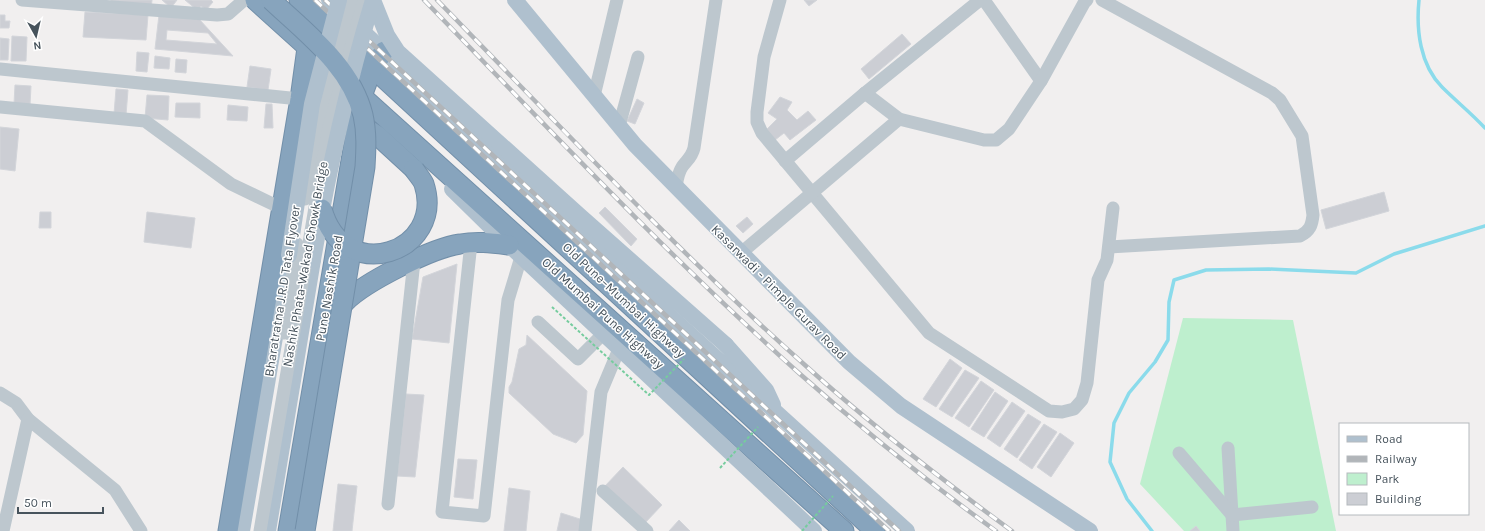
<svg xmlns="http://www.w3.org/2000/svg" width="1485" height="531" font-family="Karla,sans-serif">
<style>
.green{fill:#beefce}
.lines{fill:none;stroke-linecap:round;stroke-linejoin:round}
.stream{stroke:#8bdbeb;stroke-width:3.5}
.building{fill:#ccced4;stroke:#d3d5da;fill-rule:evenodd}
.highway-casing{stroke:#728fa9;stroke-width:21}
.minor{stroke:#bdc7ce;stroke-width:13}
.major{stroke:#afc0ce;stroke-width:16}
.highway{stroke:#87a4bd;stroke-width:19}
.rail-casing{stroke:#b1b5b9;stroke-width:4.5}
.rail{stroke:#fff;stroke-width:3;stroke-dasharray:9;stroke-linecap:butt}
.highway-bridge-casing{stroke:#728fa9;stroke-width:21;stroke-linecap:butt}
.path-bridge{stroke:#76cc9e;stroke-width:2;stroke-dasharray:3 2;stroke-linecap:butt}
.minor-bridge{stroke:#bdc7ce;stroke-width:13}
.major-bridge{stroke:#afc0ce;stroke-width:16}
.highway-bridge{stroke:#87a4bd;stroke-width:19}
.labels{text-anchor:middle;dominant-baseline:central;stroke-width:3;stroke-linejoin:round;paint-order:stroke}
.street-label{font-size:13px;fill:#47535c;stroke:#fff}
</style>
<rect width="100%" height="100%" fill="#f1efef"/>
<!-- green -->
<polygon class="green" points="1183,318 1293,320 1336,531 1184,531 1140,484"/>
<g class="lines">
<!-- stream -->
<g class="stream">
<path d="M1419,0C1416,30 1420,65 1442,87C1456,101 1471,113 1485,128"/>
<polyline points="1152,531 1127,499 1110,462 1114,423 1129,393 1155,362 1168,340 1169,302 1174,280 1206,270 1269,269 1356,273 1394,254 1485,226"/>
</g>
</g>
<!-- building -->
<g class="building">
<polygon points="111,0 152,0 151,9 110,5"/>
<polygon points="162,0 177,0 171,8"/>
<polygon points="185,0 211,0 213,2 206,10 201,6 197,10"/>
<polygon points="804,0 817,0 809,6"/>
<polygon points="85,12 148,15 146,40 83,37"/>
<polygon points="0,15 5,15 5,21 10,21 9,28 0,28"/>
<path d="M159,15L199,19L233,56L155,49ZM167,30L208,33L217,44L166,40Z"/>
<polygon points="902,34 911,44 869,79 861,69"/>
<polygon points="12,36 27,37 26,61 11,61"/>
<polygon points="0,38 9,39 8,60 0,60"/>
<polygon points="137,52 149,53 147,72 136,71"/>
<polygon points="155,56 170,58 169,69 154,68"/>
<polygon points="176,59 187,60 186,73 175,72"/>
<polygon points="250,66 271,69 268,90 247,87"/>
<polygon points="15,85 31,86 30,105 14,104"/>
<polygon points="116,89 128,90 126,115 114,114"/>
<polygon points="147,95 169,96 168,120 145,118"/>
<polygon points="780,97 792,102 787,110 797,120 808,111 816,120 790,140 784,133 775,140 766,130 777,119 768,113"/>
<polygon points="637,99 644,103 635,124 627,121"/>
<polygon points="176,103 200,103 200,118 175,117"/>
<polygon points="266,104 272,104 273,128 264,128"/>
<polygon points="228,105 248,107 247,121 227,120"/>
<polygon points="0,127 19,129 15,171 0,169"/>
<polygon points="1384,192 1389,211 1326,229 1321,210"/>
<polygon points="605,207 637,239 631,246 599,213"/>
<polygon points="40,212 51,212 51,228 39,228"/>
<polygon points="147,212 195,218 191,248 144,242"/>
<polygon points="747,217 753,224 743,233 736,226"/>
<polygon points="457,264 449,343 412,339 423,277"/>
<polygon points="527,335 587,391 583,435 576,443 553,434 509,393 509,387 512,382 519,349 526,345"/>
<polygon points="950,359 962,368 936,407 923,399"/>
<polygon points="965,370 979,378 952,417 939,409"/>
<polygon points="981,381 994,390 969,427 955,418"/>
<polygon points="995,392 1008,401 984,437 971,429"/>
<polygon points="406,394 424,395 415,477 397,476"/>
<polygon points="1012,402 1025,411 1000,447 987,438"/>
<polygon points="1028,414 1041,422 1017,458 1004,449"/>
<polygon points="1044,424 1057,432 1032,469 1019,460"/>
<polygon points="1060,433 1074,443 1051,477 1037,467"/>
<polygon points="458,459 477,460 473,499 454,497"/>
<polygon points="623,467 662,505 644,524 605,486"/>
<polygon points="338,484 357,486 352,531 333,531"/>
<polygon points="509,488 530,491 526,531 504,531"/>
<polygon points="561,513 583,520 582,531 557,531"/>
<polygon points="679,520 690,531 669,531"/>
<polygon points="1196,526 1200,531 1190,531"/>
</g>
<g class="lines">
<defs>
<g id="highway">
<polyline points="255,0 844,531"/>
<polyline points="299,0 875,531"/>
<polyline points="358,123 378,136 414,169"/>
<path d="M336,314C339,310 342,305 345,302C365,282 432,248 460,244C477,241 492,243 509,245"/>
<polyline points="228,531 300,99 307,48"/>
<polyline points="288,531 362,96 372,69 384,51"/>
</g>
</defs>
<!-- highway casing -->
<use href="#highway" class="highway-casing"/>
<!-- minor -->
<g class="minor">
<polyline points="22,0 217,15 228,14 244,0"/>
<polyline points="780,0 764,57 757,112 757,122 762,133 929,333 1049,411 1062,412 1074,409 1082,400 1087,383 1098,280 1107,260 1113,208"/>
<polyline points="984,0 1041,81"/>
<path d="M1102,0L1272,93L1280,100L1302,136L1313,215C1312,225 1310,231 1300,236L1109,247"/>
<polyline points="0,69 300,99"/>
<polyline points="865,93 899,119 984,140 996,140 1009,129 1041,81 1084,3 1087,0"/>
<polyline points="594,96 617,0"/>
<polyline points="0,107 145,121 231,184 281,208"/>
<polyline points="619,126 638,57"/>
<polyline points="785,161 865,93 980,0"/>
<path d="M676,187C677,181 678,173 682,167C687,160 692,157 694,148L716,0"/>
<polyline points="471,243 442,512 484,516 508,300 521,257"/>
<polyline points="741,253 899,119"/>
<polyline points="538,322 578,359 603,334"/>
<polyline points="0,393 16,403 28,419 115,490 141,531"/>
<polyline points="1228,448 1233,531"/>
<polyline points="1179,453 1232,515 1312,507"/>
<polyline points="603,491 647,531"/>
<polyline points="388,504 414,261"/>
<polyline points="3,531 28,419"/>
<polyline points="585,531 601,392 619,349"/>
</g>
<!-- major -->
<g class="major">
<polyline points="329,0 575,230 907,531"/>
<polyline points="515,0 635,145 849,362 901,406 1090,531"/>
<polyline points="452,189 509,245 814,531"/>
<polyline points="726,345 766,390 773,405"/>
<polyline points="242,531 289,255"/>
<polyline points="268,531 313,260"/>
</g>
<!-- highway -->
<use href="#highway" class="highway"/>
<defs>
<g id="rail">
<polyline points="315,0 889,531"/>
<polyline points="325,0 899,531"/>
<path d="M424,0C547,127 668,256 800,374C862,429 928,482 996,531"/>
<path d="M437,0C558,124 677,251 806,366C871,425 941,479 1012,531"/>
</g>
</defs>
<!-- rail casing -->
<use href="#rail" class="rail-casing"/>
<!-- rail -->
<use href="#rail" class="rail"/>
<defs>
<g id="highway-bridge">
<path d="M271,0C306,33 351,66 363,115C367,133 366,150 365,167L305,531"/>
<path d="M322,209C344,288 446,252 424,184C422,179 417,174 414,169"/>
</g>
</defs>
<!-- highway-bridge casing -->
<use href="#highway-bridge" class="highway-bridge-casing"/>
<!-- path-bridge -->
<g class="path-bridge">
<polyline points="552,307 649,395 684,359"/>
<polyline points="720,468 758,427"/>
<polyline points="802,531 833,496"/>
</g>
<!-- minor-bridge -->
<g class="minor-bridge">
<polyline points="305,199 324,103 352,0"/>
<polyline points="284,333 297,244"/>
<polyline points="260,531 328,131 364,0"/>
</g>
<!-- major-bridge -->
<g class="major-bridge">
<polyline points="373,0 387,35 398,52 580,216 726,345"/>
<polyline points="289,255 312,104 339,0"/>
<path d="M313,260C328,172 347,86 373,0"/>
</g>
<!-- highway-bridge -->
<use href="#highway-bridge" class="highway-bridge"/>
</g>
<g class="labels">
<!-- street labels -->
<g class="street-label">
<text transform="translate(305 264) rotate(-80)">Nashik Phata-Wakad Chowk Bridge</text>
<text transform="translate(329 288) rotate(-80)">Pune Nashik Road</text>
<text transform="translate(282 291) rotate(-81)">Bharatratna J.R.D Tata Flyover</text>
<text transform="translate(779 292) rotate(45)">Kasarwadi - Pimple Gurav Road</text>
<text transform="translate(624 300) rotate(43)">Old Pune–Mumbai Highway</text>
<text transform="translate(603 313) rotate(42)">Old Mumbai Pune Highway</text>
</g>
</g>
<!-- legend -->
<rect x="1339" y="423" width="130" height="92" fill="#ffffff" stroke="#b5babe"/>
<rect x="1347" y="436" width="20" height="6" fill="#afc0ce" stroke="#b5babe"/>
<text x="1375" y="443" font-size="12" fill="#47535c">Road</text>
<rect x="1347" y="456" width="20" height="6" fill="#b1b5b9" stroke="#b5babe"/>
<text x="1375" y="463" font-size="12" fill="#47535c">Railway</text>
<rect x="1347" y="473" width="20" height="12" fill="#beefce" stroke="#b5babe"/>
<text x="1375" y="483" font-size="12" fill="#47535c">Park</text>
<rect x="1347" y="493" width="20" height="12" fill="#ccced4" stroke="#b5babe"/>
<text x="1375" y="503" font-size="12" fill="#47535c">Building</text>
<!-- north arrow -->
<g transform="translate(36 36) rotate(172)" stroke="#ffffff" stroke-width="3" paint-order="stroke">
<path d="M0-3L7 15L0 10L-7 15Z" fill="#47535c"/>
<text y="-6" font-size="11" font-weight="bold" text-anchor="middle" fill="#47535c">N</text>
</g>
<!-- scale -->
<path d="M18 507v6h85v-6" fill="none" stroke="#47535c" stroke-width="2"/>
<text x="24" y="507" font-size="12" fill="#47535c" stroke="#ffffff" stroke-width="3" paint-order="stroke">50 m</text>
</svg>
